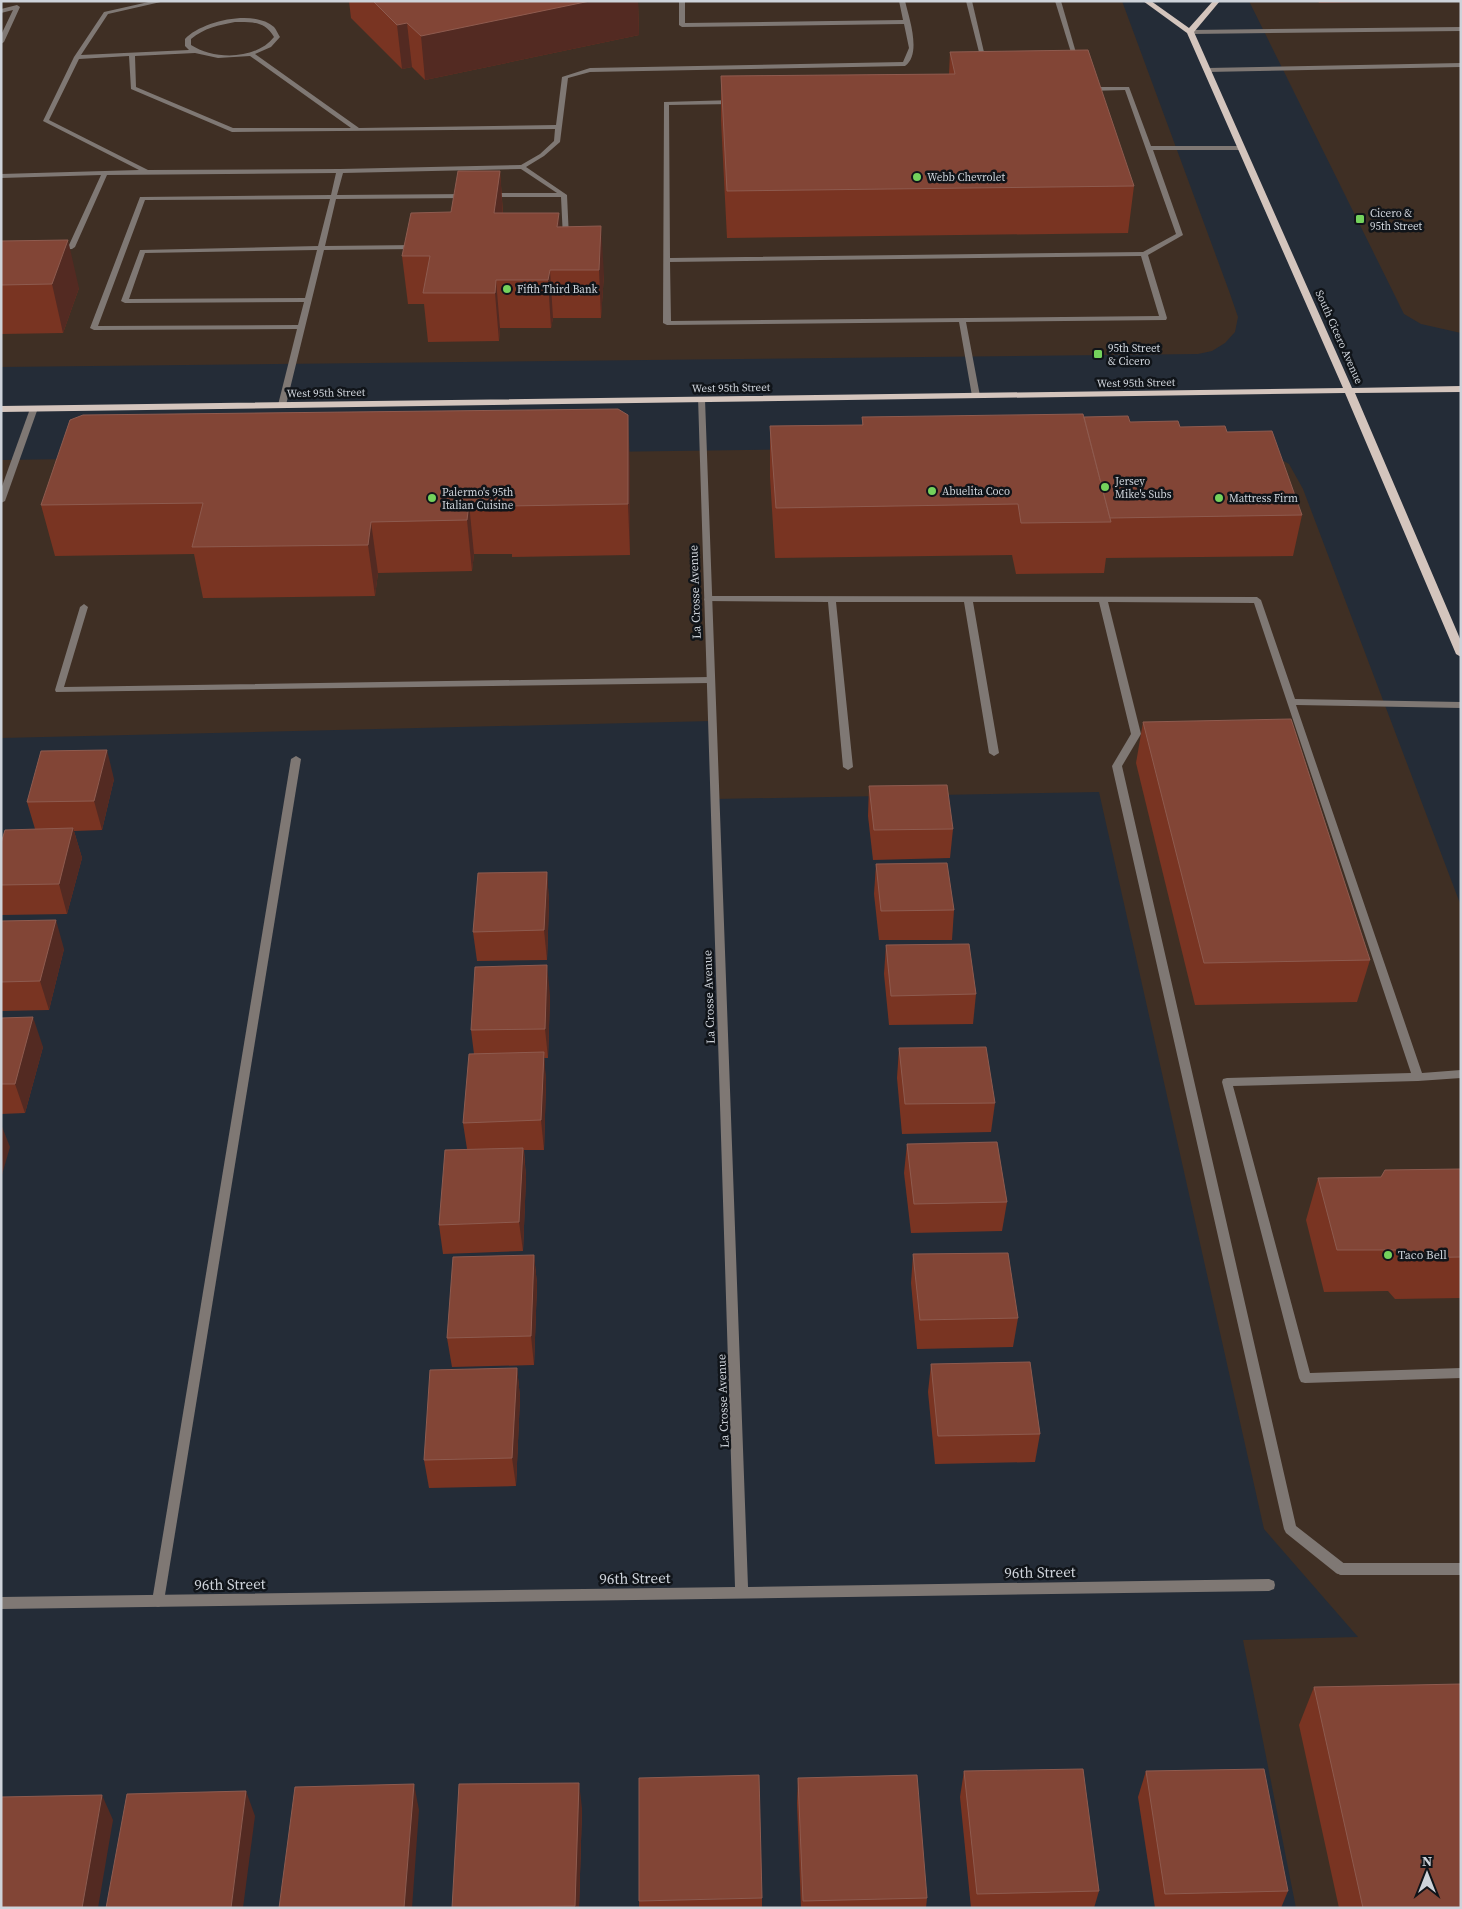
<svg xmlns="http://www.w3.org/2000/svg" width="1462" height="1909" font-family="'Source Serif 4',serif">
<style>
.commercial{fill:#3f2f24}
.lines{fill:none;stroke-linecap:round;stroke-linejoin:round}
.service{fill:#7f7874;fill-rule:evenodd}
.minor{fill:#7f7874;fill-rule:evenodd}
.primary{fill:#d4c5bd;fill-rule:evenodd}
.wall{fill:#793422}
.shaded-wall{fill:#532a22}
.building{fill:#824536;stroke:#8e5b4f}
.poi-dot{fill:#74d25c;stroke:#101419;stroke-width:2}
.labels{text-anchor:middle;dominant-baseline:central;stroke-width:5;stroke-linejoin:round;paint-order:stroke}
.far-poi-label{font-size:11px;fill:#ced3da;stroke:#101419;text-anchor:start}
.far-street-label{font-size:11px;fill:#ced3da;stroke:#101419}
.street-label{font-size:12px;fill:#ced3da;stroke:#101419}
.poi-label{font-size:12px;fill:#ced3da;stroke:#101419;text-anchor:start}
.near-street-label{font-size:15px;fill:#ced3da;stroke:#101419}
</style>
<rect width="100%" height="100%" fill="#242c37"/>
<!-- commercial -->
<g class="commercial">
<polygon points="1,1 1122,1 1229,291 1238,317 1235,332 1225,343 1212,351 1198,354 1,367"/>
<polygon points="1249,1 1461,1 1461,333 1421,324 1404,314"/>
<polygon points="1197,444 1271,454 1289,464 1303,489 1461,906 1461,1908 1296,1908 1243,1640 1358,1637 1264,1529 1099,792 715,799 712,721 1,738 1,460"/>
</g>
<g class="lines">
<!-- service -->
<g class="service">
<path d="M153,1H165L108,14L81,55L189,50L185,46V39C202,21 254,9 274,27C276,29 278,34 280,37L271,47L255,54L359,128L556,125L562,77L590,68L903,62L909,48L904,24L682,27L679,25V1H685V23L903,20L899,1H905C909,18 922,54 905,66L590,72L568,78L560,142L544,156L526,167L567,195L569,238L566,240L563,238L561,197H490L487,195L490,193H557L521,169L343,173L337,195L468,194L471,196L468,198L336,199L325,246L416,245L419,247L416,249L324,250L286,405L282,407L278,405L297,329L94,330L90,328L140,197L331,195L336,173L107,175L75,247L72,249L57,250L55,249V247L69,245L101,175L1,178V174L139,170L43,121L74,57L104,12ZM235,22C252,22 265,21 274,37C256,60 214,60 191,45V39C204,28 219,25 235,22ZM195,53L218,58L250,56L351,128H233L136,87L135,56ZM129,56L131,89L232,132L555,129L554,141L540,154L521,165L340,169L148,170L49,120L79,59ZM330,199L318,246L140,250L121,301L125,303L304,302L298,325L98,326L145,200ZM317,250L305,298L129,299L145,253Z"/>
<polygon points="966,1 972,1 987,65 982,64"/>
<polygon points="1055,1 1061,1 1079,63 1074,62"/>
<polygon points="17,5 20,7 4,42 1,44 1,35 13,10 1,13 1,9"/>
<polygon points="1461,27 1461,31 1190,34 1187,32 1190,30"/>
<polygon points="1461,63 1461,67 1207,72 1204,70 1207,68"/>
<path d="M1129,87L1151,146H1241L1244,148L1241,150H1153L1183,235L1148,255L1167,318L1166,320L966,322L980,396L976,398L972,396L959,322L667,325L663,323L664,102L734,100L737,102L734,104L669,105L670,258L1143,252L1176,234L1125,90L1088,91L1085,89L1088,87ZM1141,256L1159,316L671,321L670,262Z"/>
<polygon points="708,596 1257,597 1261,600 1295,699 1461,702 1461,708 1296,705 1422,1073 1461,1070 1461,1078 1418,1081 1233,1086 1310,1373 1461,1368 1461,1378 1305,1383 1301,1382 1299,1378 1222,1082 1223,1079 1227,1078 1411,1073 1254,603 1108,602 1141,734 1122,766 1296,1526 1346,1565 1347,1569 1346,1573 1341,1575 1336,1573 1286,1533 1284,1529 1112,766 1131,734 1099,602 973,602 999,753 994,756 989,753 964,602 836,602 853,767 848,770 843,767 828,602 705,601 704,599"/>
<polygon points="84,604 88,607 64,687 710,677 714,680 710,683 56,692 55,690 80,607"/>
<polygon points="296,756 301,759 164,1601 163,1605 158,1607 153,1605 152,1601 291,759"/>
</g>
<!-- minor -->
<g class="minor">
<polygon points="698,397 704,397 705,399 748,1587 1269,1579 1274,1581 1275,1585 1274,1589 1269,1591 1,1609 1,1597 735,1587"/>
<polygon points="31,406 37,406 38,408 5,501 1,503 1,489"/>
<polygon points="1341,1563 1461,1563 1461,1575 1341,1575 1336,1573 1335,1569 1336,1565"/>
</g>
<!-- primary -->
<polygon class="primary" points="1143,1 1151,1 1189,28 1213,1 1220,1 1194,32 1352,388 1461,386 1461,392 1355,393 1461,641 1461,657 1456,654 1345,393 1,412 1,406 1343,388 1187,33"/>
</g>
<!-- wall -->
<g class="wall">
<polygon points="349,1 638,1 639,35 425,80 412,67 402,69 351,18"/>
<polygon points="1318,1 1436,1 1319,3"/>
<polygon points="950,52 1134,186 1128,233 727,238 721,121 721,76 949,74"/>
<polygon points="500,171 503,213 560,226 604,274 601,318 553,318 551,328 500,328 499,341 428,342 424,304 408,304 402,256 451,212"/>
<polygon points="1,241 79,288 63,333 1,334"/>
<polygon points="862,417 1084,417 1227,432 1302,515 1293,556 1106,558 1104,573 1016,574 1012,555 775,558 770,477 770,426 862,425"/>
<polygon points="630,465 630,555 512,557 512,554 474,554 472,571 378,573 375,596 203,598 194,554 55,556 41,505"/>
<polygon points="1143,722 1370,960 1357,1002 1195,1005 1136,763"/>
<polygon points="114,779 102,830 74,831 82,858 67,914 1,915 1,843 35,829 27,802"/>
<polygon points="869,786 953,829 950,858 873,860 868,816"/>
<polygon points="876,864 954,910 952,940 879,940 874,894"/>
<polygon points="547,872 549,902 547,960 477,961 473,932"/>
<polygon points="1,921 64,949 49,1010 1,1011"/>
<polygon points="886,945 976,994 973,1024 889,1025 884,974"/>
<polygon points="550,995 548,1058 544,1058 546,1082 544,1150 524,1150 526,1177 523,1251 443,1254 439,1225 467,1149 463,1123 474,1054 471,1030"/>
<polygon points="1,1018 43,1047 25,1113 1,1114"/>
<polygon points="899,1048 995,1103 991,1132 902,1134 897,1078"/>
<polygon points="907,1144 1007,1202 1002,1231 911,1233 904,1173"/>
<polygon points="1461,1169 1461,1298 1395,1299 1388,1291 1324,1292 1306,1220 1318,1178 1381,1177"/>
<polygon points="913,1254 1018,1318 1013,1347 917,1349 911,1283"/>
<polygon points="534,1255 537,1284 534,1365 452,1367 447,1338"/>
<polygon points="931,1364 1040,1434 1035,1462 935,1464 928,1392"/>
<polygon points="517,1368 520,1397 516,1486 429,1488 424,1460"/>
<polygon points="1314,1687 1461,1908 1339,1908 1299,1725"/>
<polygon points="964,1771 1099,1891 1094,1908 971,1908 960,1797"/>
<polygon points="1146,1771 1288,1891 1281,1908 1155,1908 1138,1797"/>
<polygon points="798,1778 927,1898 926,1908 801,1908 797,1803"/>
<polygon points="582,1808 579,1908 452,1908"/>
<polygon points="762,1898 762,1908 639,1908 639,1901"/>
</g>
<!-- shaded-wall -->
<g class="shaded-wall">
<polygon points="590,1 638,1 639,35 425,80 421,36"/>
<polygon points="407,23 412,67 402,69 397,25"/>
<polygon points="500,171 503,217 494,213"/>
<polygon points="559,213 562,260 557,227"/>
<polygon points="601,226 604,274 601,318 599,270"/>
<polygon points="68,240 79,288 63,333 52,284"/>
<polygon points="550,270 553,318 551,328 548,280"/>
<polygon points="496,280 500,328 499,341 495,293"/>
<polygon points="628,415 630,465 630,555 628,504"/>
<polygon points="469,503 474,554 472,571 467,520"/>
<polygon points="371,522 378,573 375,596 368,545"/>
<polygon points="107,750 114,779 102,830 94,801"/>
<polygon points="73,828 82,858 67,914 59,884"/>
<polygon points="547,872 549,902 547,960 544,930"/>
<polygon points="56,920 64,949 49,1010 40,981"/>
<polygon points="547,965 550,995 548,1058 545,1029"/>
<polygon points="33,1017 43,1047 25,1113 15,1084"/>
<polygon points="544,1052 546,1082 544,1150 541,1120"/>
<polygon points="1,1124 10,1147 1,1178"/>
<polygon points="523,1148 526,1177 523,1251 519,1222"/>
<polygon points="534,1255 537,1284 534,1365 531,1336"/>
<polygon points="517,1368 520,1397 516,1486 512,1458"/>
<polygon points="579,1783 582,1808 579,1908 575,1908"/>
<polygon points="414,1784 419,1810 412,1908 404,1908"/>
<polygon points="246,1791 255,1816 243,1908 231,1908"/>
<polygon points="102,1795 113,1820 98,1908 82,1908"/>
</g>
<!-- building -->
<g class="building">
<polygon points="373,1 590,1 421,36 407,23 397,25"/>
<polygon points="1088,50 1134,186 727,191 721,76 955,74 950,52"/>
<polygon points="458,171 500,171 494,213 559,213 557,227 601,226 599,270 550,270 548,280 496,280 495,293 423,293 430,256 402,256 411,213 451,212"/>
<polygon points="68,240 52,284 1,285 1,241"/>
<polygon points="618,409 628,415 628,504 508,506 508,503 469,503 467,520 371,522 368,545 192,547 203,503 41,505 70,420 83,415"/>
<polygon points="1083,414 1111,522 1021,523 1018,504 776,508 770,426 863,425 862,417"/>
<polygon points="1128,416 1130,422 1178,421 1180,427 1225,426 1227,432 1272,431 1302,515 1110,518 1084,417"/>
<polygon points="1291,719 1370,960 1204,963 1143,722"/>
<polygon points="107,750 94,801 27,802 41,751"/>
<polygon points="947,785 953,829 874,830 869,786"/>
<polygon points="73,828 59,884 1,885 1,843 5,830"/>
<polygon points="947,863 954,910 881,911 876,864"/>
<polygon points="547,872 544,930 473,932 478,873"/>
<polygon points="56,920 40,981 1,982 1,921"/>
<polygon points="969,944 976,994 891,996 886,945"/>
<polygon points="547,965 545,1029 471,1030 475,967"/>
<polygon points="33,1017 15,1084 1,1084 1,1018"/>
<polygon points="986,1047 995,1103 905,1104 899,1048"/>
<polygon points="544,1052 541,1120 463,1123 469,1054"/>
<polygon points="997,1142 1007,1202 914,1204 907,1144"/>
<polygon points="523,1148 519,1222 439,1225 445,1150"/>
<polygon points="1461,1169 1461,1257 1409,1258 1403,1250 1337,1250 1318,1178 1381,1177 1385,1170"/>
<polygon points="1008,1253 1018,1318 920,1320 913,1254"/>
<polygon points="534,1255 531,1336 447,1338 453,1257"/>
<polygon points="1030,1362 1040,1434 938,1436 931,1364"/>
<polygon points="517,1368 512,1458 424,1460 430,1370"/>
<polygon points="1461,1684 1461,1908 1363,1908 1314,1687"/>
<polygon points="1083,1769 1099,1891 977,1894 964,1771"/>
<polygon points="1264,1769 1288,1891 1165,1894 1146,1771"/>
<polygon points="759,1775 762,1898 639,1901 639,1778"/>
<polygon points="917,1775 927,1898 803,1901 798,1778"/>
<polygon points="579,1783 575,1906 452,1908 459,1784"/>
<polygon points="414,1784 404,1908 279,1908 295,1787"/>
<polygon points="246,1791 231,1908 106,1908 127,1794"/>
<polygon points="102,1795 82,1908 1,1908 1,1797"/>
</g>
<!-- markers -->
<g class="poi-dot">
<circle cx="917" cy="177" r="5"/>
<rect x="1355" y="214" width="10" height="10" rx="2.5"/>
<circle cx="507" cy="289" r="5"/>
<rect x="1093" y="349" width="10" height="10" rx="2.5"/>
<circle cx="1105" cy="487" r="5"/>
<circle cx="932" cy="491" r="5"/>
<circle cx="432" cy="498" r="5"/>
<circle cx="1219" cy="498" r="5"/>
<circle cx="1388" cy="1255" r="5"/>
</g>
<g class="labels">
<!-- far-poi labels -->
<g class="far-poi-label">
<text x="927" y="177">Webb Chevrolet</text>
<text x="1370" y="213">Cicero &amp;<tspan x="1370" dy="13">95th Street</tspan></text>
<text x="517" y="289">Fifth Third Bank</text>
<text x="1108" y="348">95th Street<tspan x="1108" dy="13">&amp; Cicero</tspan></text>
<text x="1115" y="481">Jersey<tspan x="1115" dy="13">Mike's Subs</tspan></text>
<text x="942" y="491">Abuelita Coco</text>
<text x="442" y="492">Palermo's 95th<tspan x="442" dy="13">Italian Cuisine</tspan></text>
<text x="1229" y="498">Mattress Firm</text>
</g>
<!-- far-street labels -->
<g class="far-street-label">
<text transform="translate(1339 337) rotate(66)">South Cicero Avenue</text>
<text transform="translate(1136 383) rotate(-1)">West 95th Street</text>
<text transform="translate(731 388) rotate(-1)">West 95th Street</text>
<text transform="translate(326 393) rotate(-1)">West 95th Street</text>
</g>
<!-- street labels -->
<g class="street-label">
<text transform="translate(695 592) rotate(-92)">La Crosse Avenue</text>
<text transform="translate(709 997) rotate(-92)">La Crosse Avenue</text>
<text transform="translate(723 1401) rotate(-92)">La Crosse Avenue</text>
</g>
<!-- poi labels -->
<g class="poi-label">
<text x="1398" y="1255">Taco Bell</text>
</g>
<!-- near-street labels -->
<g class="near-street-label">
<text transform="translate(1040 1572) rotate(-1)">96th Street</text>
<text transform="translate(635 1578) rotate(-1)">96th Street</text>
<text transform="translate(230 1584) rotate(-1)">96th Street</text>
</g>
</g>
<!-- border -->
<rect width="1462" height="1909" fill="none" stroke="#ced3da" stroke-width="5"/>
<!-- north arrow -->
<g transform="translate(1427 1874)" stroke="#101419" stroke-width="4" paint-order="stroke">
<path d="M0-4L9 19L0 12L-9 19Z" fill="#ced3da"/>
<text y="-8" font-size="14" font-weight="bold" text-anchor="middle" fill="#ced3da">N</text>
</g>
</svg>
